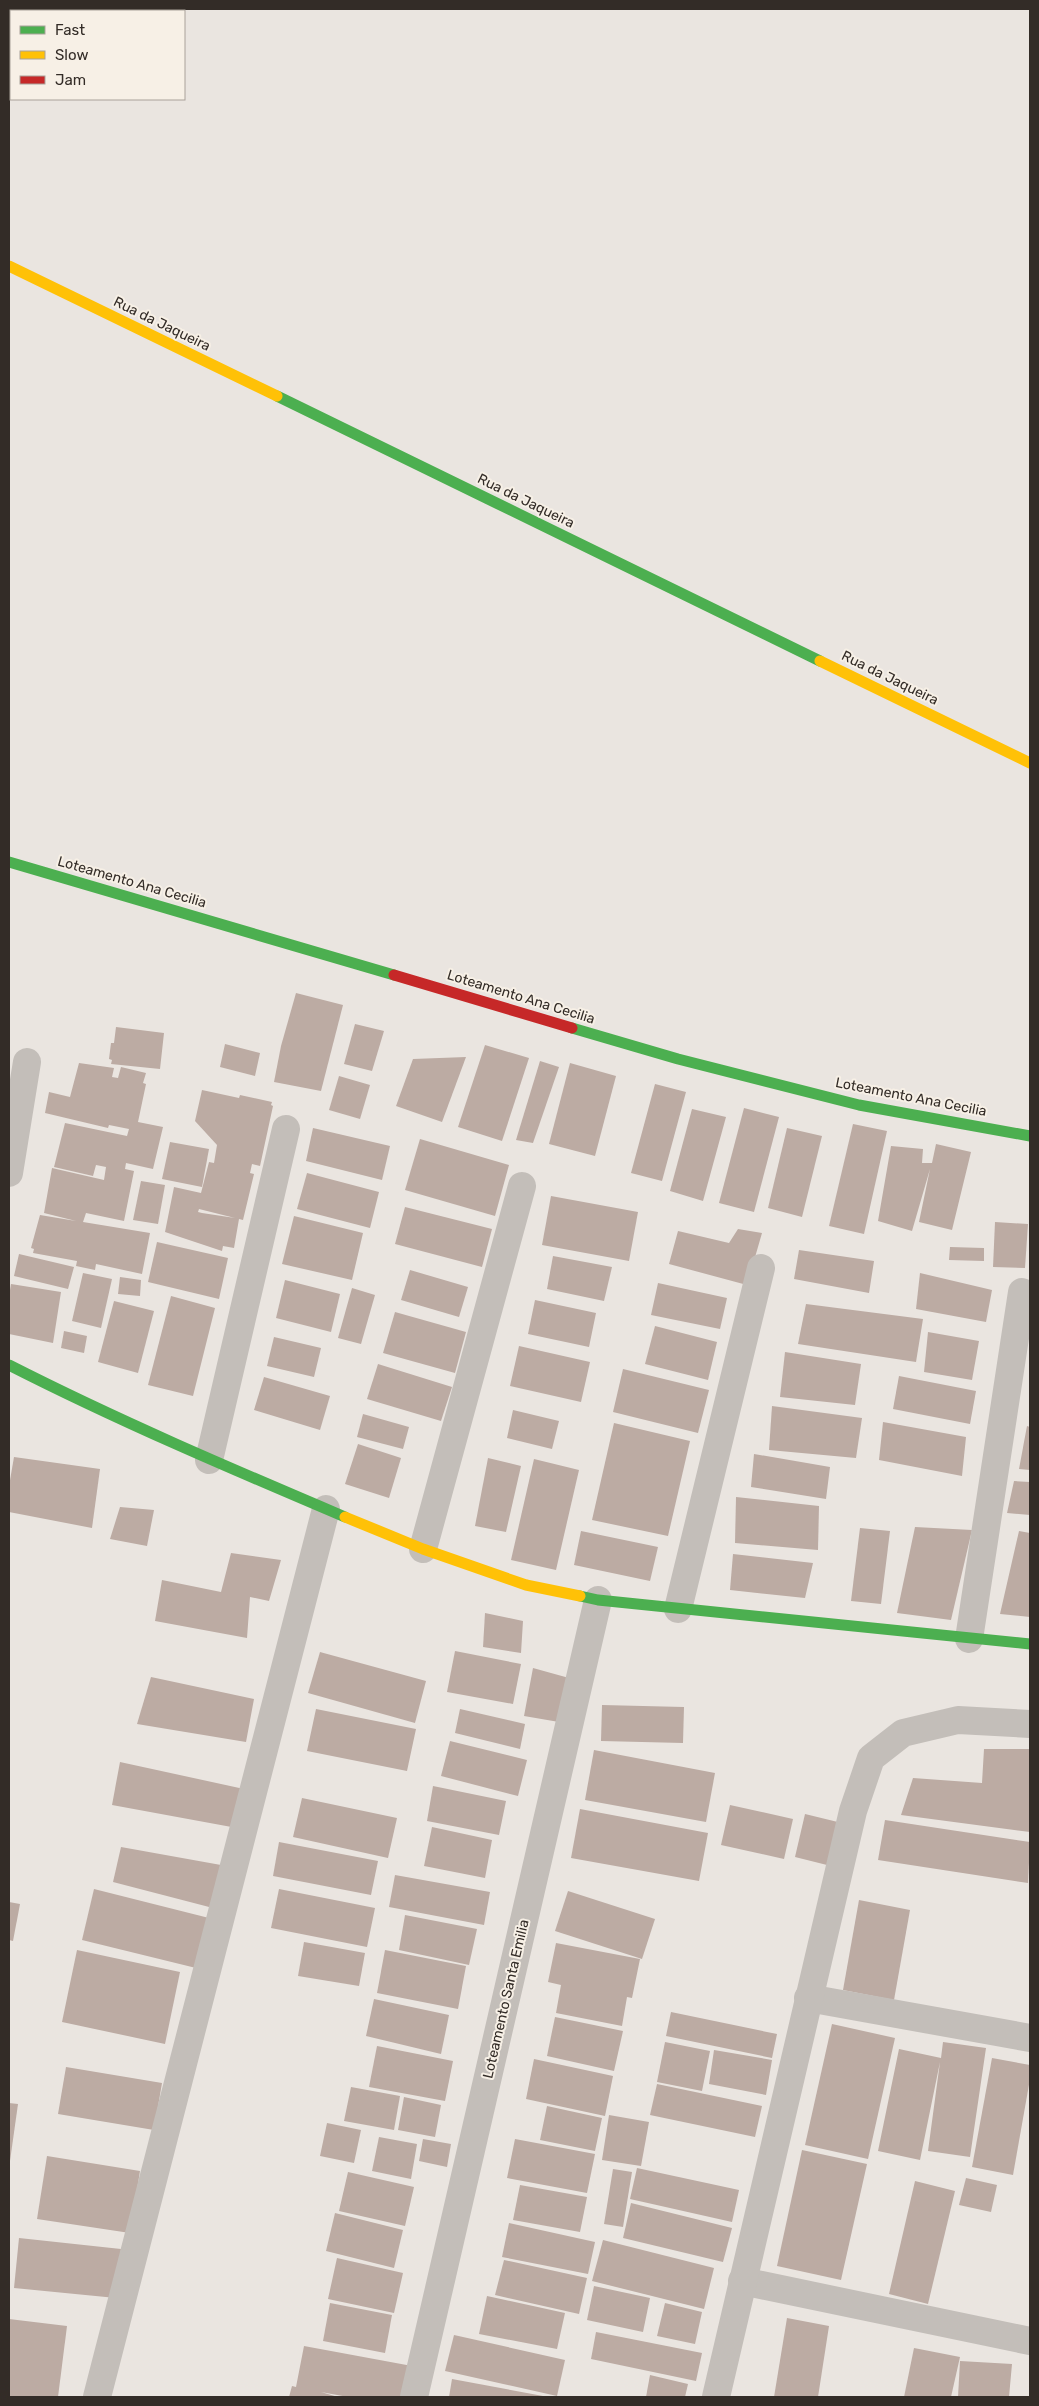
<svg xmlns="http://www.w3.org/2000/svg" width="1039" height="2406" font-family="Rubik,sans-serif">
<style>
.building{fill:#bcaba3;fill-rule:evenodd}
.lines{fill:none;stroke-linecap:round;stroke-linejoin:round}
.street{stroke:#c3beb9;stroke-width:28}
.fast{stroke:#4caf50;stroke-width:11}
.slow{stroke:#ffc107;stroke-width:11}
.jam{stroke:#c62828;stroke-width:11}
.labels{text-anchor:middle;dominant-baseline:central;stroke-width:4;stroke-linejoin:round;paint-order:stroke}
.street-label{font-size:14px;fill:#332c27;stroke:#f7f0e6}
</style>
<rect width="100%" height="100%" fill="#eae5e0"/>
<!-- building -->
<g class="building">
<polygon points="296,993 343,1005 321,1091 274,1082 281,1046"/>
<polygon points="355,1024 384,1031 372,1071 344,1064"/>
<polygon points="116,1027 164,1033 160,1069 111,1064 112,1060 109,1059 111,1043 114,1043"/>
<polygon points="225,1044 260,1053 255,1076 220,1067"/>
<polygon points="485,1045 529,1058 502,1141 458,1127"/>
<polygon points="466,1057 442,1122 396,1106 413,1059"/>
<polygon points="540,1061 559,1067 533,1143 516,1140"/>
<polygon points="79,1063 114,1068 112,1077 118,1078 121,1067 146,1073 143,1083 146,1084 138,1122 163,1127 153,1169 126,1163 125,1169 134,1171 124,1221 86,1213 83,1222 150,1233 142,1274 96,1264 95,1270 76,1266 77,1261 33,1253 34,1249 31,1248 40,1215 76,1221 44,1213 52,1168 104,1180 106,1167 96,1165 93,1176 54,1167 65,1123 127,1136 129,1129 109,1125 108,1128 45,1113 49,1092 70,1097"/>
<polygon points="570,1063 616,1076 595,1156 549,1144"/>
<polygon points="339,1076 370,1085 360,1119 329,1110"/>
<polygon points="655,1084 686,1092 662,1181 631,1173"/>
<path d="M202,1090L239,1098L240,1095L272,1102L271,1105L273,1106L260,1166L252,1164L250,1173L254,1174L243,1220L239,1219L234,1248L223,1246L222,1251L165,1232L174,1187L201,1193L209,1162L214,1163L217,1145L195,1121ZM199,1209L235,1218L202,1213L198,1212Z"/>
<polygon points="744,1108 779,1117 754,1212 719,1203"/>
<polygon points="692,1109 726,1117 703,1201 670,1191"/>
<polygon points="853,1124 887,1131 864,1234 829,1226"/>
<polygon points="313,1128 390,1146 382,1180 306,1161"/>
<polygon points="787,1128 822,1136 802,1217 768,1208"/>
<polygon points="420,1139 509,1165 495,1216 405,1190"/>
<polygon points="170,1142 209,1149 202,1187 162,1179"/>
<polygon points="936,1144 971,1152 952,1230 919,1222 930,1169 912,1231 878,1221 891,1146 923,1149 922,1163 932,1163"/>
<polygon points="307,1173 379,1192 370,1228 297,1209"/>
<polygon points="141,1181 165,1185 158,1224 133,1220"/>
<polygon points="551,1196 638,1212 629,1261 542,1245"/>
<polygon points="405,1207 492,1229 482,1267 395,1244"/>
<polygon points="294,1216 363,1233 352,1280 282,1264"/>
<polygon points="995,1222 1028,1224 1025,1268 993,1267"/>
<polygon points="738,1229 762,1233 747,1285 669,1264 678,1231 729,1243"/>
<polygon points="157,1242 228,1258 219,1299 148,1282"/>
<polygon points="950,1247 984,1248 984,1261 949,1260"/>
<polygon points="799,1250 874,1261 869,1293 794,1279"/>
<polygon points="19,1254 74,1267 68,1289 14,1276"/>
<polygon points="553,1256 612,1267 604,1301 547,1289"/>
<polygon points="410,1270 468,1287 459,1317 401,1300"/>
<polygon points="83,1273 112,1279 101,1328 72,1321"/>
<polygon points="920,1273 992,1290 986,1322 916,1309"/>
<polygon points="120,1277 141,1280 140,1296 118,1294"/>
<polygon points="285,1280 340,1294 331,1332 276,1318"/>
<polygon points="658,1283 727,1298 720,1329 651,1315"/>
<polygon points="11,1284 61,1292 53,1343 9,1334 9,1296"/>
<polygon points="352,1288 375,1295 361,1344 338,1338"/>
<polygon points="171,1296 215,1308 193,1396 148,1385"/>
<polygon points="535,1300 596,1313 589,1347 528,1334"/>
<polygon points="114,1301 154,1311 138,1373 98,1362"/>
<polygon points="806,1304 923,1319 916,1362 798,1344"/>
<polygon points="395,1312 466,1332 455,1373 383,1353"/>
<polygon points="655,1326 717,1342 708,1380 645,1364"/>
<polygon points="64,1331 87,1336 84,1353 61,1348"/>
<polygon points="928,1332 979,1341 972,1380 924,1372"/>
<polygon points="274,1337 321,1348 314,1377 267,1366"/>
<polygon points="519,1346 590,1362 581,1402 510,1386"/>
<polygon points="785,1352 861,1364 855,1405 780,1397"/>
<polygon points="378,1364 452,1387 441,1421 367,1399"/>
<polygon points="623,1369 709,1390 698,1433 613,1412"/>
<polygon points="899,1376 976,1391 970,1424 893,1409"/>
<polygon points="264,1377 330,1396 320,1430 254,1410"/>
<polygon points="772,1406 862,1418 856,1458 769,1450"/>
<polygon points="513,1410 559,1421 552,1449 507,1438"/>
<polygon points="363,1414 409,1427 403,1449 357,1437"/>
<polygon points="883,1422 966,1437 962,1476 879,1460"/>
<polygon points="614,1423 690,1441 668,1536 592,1520"/>
<polygon points="1027,1426 1030,1427 1030,1470 1019,1469"/>
<polygon points="358,1444 401,1458 389,1498 345,1484"/>
<polygon points="754,1454 830,1467 826,1499 751,1487"/>
<polygon points="14,1457 100,1469 92,1528 9,1512 9,1486"/>
<polygon points="488,1458 521,1466 506,1532 475,1526"/>
<polygon points="534,1459 579,1470 556,1570 511,1560"/>
<polygon points="1014,1481 1030,1482 1030,1515 1007,1513"/>
<polygon points="736,1497 819,1506 818,1550 735,1543"/>
<polygon points="120,1507 154,1510 147,1546 110,1539"/>
<polygon points="915,1527 972,1530 951,1620 897,1613"/>
<polygon points="860,1528 890,1531 881,1604 851,1601"/>
<polygon points="581,1531 658,1547 650,1581 574,1565"/>
<polygon points="1019,1531 1030,1533 1030,1617 1000,1614"/>
<polygon points="231,1553 281,1560 269,1601 250,1597 247,1638 155,1621 162,1580 221,1592"/>
<polygon points="733,1554 813,1563 805,1598 730,1590"/>
<polygon points="485,1613 523,1621 521,1653 483,1647"/>
<polygon points="455,1651 521,1664 513,1704 447,1692"/>
<polygon points="320,1652 426,1681 415,1723 308,1693"/>
<polygon points="533,1668 569,1678 559,1722 524,1716"/>
<polygon points="151,1677 254,1699 246,1742 137,1724"/>
<polygon points="602,1705 684,1707 683,1743 601,1741"/>
<polygon points="316,1709 416,1729 407,1771 307,1751"/>
<polygon points="460,1709 525,1724 520,1749 455,1733"/>
<polygon points="450,1741 527,1760 518,1796 441,1776"/>
<polygon points="984,1749 1030,1749 1030,1832 901,1815 913,1778 982,1783"/>
<polygon points="594,1750 715,1773 706,1822 585,1800"/>
<polygon points="120,1762 244,1789 237,1828 112,1805"/>
<polygon points="433,1786 506,1801 499,1835 427,1821"/>
<polygon points="302,1798 397,1818 388,1858 293,1837"/>
<polygon points="730,1805 793,1819 784,1859 721,1845"/>
<polygon points="580,1809 708,1833 699,1881 571,1858"/>
<polygon points="805,1814 846,1824 835,1867 795,1857"/>
<polygon points="885,1820 1030,1842 1028,1883 878,1860"/>
<polygon points="432,1827 492,1840 485,1878 424,1866"/>
<polygon points="279,1842 378,1861 371,1895 273,1876"/>
<polygon points="121,1847 221,1865 213,1908 113,1882"/>
<polygon points="395,1875 490,1892 484,1925 389,1907"/>
<polygon points="94,1889 209,1918 196,1968 82,1940"/>
<polygon points="279,1889 375,1908 367,1947 271,1928"/>
<polygon points="568,1891 655,1919 642,1959 555,1931"/>
<polygon points="859,1900 910,1910 894,2000 843,1990"/>
<polygon points="9,1902 20,1904 13,1941 9,1940"/>
<polygon points="405,1915 477,1929 469,1965 399,1950"/>
<polygon points="304,1942 365,1953 359,1986 298,1976"/>
<polygon points="556,1943 640,1959 632,1998 627,1997 622,2026 556,2013 561,1985 548,1982"/>
<polygon points="77,1950 180,1972 165,2044 62,2022"/>
<polygon points="385,1950 466,1966 458,2009 377,1993"/>
<polygon points="374,1999 449,2015 441,2054 366,2036"/>
<polygon points="671,2012 777,2034 772,2058 666,2036"/>
<polygon points="555,2017 623,2031 614,2071 547,2056"/>
<polygon points="832,2024 895,2038 868,2159 805,2145"/>
<polygon points="665,2042 710,2051 702,2091 657,2082"/>
<polygon points="943,2042 986,2048 970,2157 928,2151 940,2062 920,2160 878,2151 899,2049 941,2058"/>
<polygon points="377,2046 453,2061 445,2101 369,2087"/>
<polygon points="714,2050 772,2060 766,2095 709,2084"/>
<polygon points="992,2058 1030,2065 1030,2079 1013,2175 972,2167"/>
<polygon points="534,2059 613,2076 605,2116 526,2099"/>
<polygon points="66,2067 162,2083 154,2130 58,2114"/>
<polygon points="657,2084 762,2106 755,2137 650,2115"/>
<polygon points="351,2087 400,2096 394,2130 344,2121"/>
<polygon points="404,2097 441,2105 435,2137 398,2130"/>
<polygon points="9,2103 18,2104 10,2161 9,2160"/>
<polygon points="547,2106 602,2118 595,2151 540,2140"/>
<polygon points="609,2115 649,2122 641,2166 602,2160"/>
<polygon points="327,2123 361,2130 354,2163 320,2156"/>
<polygon points="379,2137 417,2144 411,2179 372,2171"/>
<polygon points="423,2139 451,2144 447,2167 419,2161"/>
<polygon points="515,2139 595,2154 587,2193 507,2178"/>
<polygon points="802,2150 867,2164 841,2280 777,2266"/>
<polygon points="47,2156 140,2171 130,2233 37,2219"/>
<polygon points="637,2168 739,2190 732,2222 630,2199"/>
<polygon points="613,2169 632,2172 623,2227 604,2224"/>
<polygon points="348,2172 414,2187 405,2226 339,2211"/>
<polygon points="966,2178 997,2185 991,2212 959,2205"/>
<polygon points="915,2181 955,2191 928,2304 889,2294"/>
<polygon points="520,2185 587,2197 580,2232 513,2220"/>
<polygon points="631,2203 732,2228 723,2262 623,2238"/>
<polygon points="335,2213 403,2230 394,2268 326,2251"/>
<polygon points="509,2223 595,2242 588,2274 502,2257"/>
<polygon points="19,2238 121,2249 116,2298 14,2288"/>
<polygon points="603,2240 714,2268 704,2309 592,2281"/>
<polygon points="337,2258 403,2273 394,2313 328,2299"/>
<polygon points="504,2260 587,2278 579,2314 495,2295"/>
<polygon points="594,2286 650,2298 643,2332 587,2320"/>
<polygon points="487,2296 565,2313 557,2349 479,2334"/>
<polygon points="330,2303 392,2315 385,2353 323,2341"/>
<polygon points="665,2303 702,2312 695,2344 657,2336"/>
<polygon points="787,2318 829,2326 818,2397 774,2397"/>
<polygon points="9,2319 67,2326 58,2397 9,2397"/>
<polygon points="596,2332 702,2353 696,2381 591,2359"/>
<polygon points="454,2335 565,2360 557,2396 445,2371"/>
<polygon points="304,2346 412,2366 406,2397 348,2397 321,2392 338,2397 289,2397 292,2386 296,2387"/>
<polygon points="914,2348 960,2357 951,2397 904,2397"/>
<polygon points="960,2361 1012,2364 1009,2397 958,2397"/>
<polygon points="650,2375 688,2384 685,2397 646,2397"/>
<polygon points="452,2379 543,2396 543,2397 449,2397"/>
</g>
<g class="lines">
<!-- street -->
<g class="street">
<polyline points="9,1173 27,1062"/>
<polyline points="209,1460 286,1129"/>
<polyline points="423,1549 522,1186"/>
<polyline points="678,1609 761,1268"/>
<polyline points="969,1639 1022,1292"/>
<polyline points="808,1998 1030,2038"/>
<polyline points="742,2281 1030,2341"/>
<polyline points="97,2397 326,1509"/>
<polyline points="414,2397 598,1600"/>
<polyline points="716,2397 853,1811 871,1758 903,1733 958,1720 1030,1724"/>
</g>
<!-- fast -->
<g class="fast">
<polyline points="277,396 820,661"/>
<polyline points="9,862 394,975"/>
<polyline points="572,1028 678,1059 859,1105 1030,1136"/>
<path d="M9,1365C119,1421 232,1469 345,1517"/>
<polyline points="580,1596 598,1600 1030,1644"/>
</g>
<!-- slow -->
<g class="slow">
<polyline points="9,266 277,396"/>
<polyline points="820,661 1030,763"/>
<polyline points="345,1517 423,1549 526,1585 580,1596"/>
</g>
<!-- jam -->
<polyline class="jam" points="394,975 572,1028"/>
</g>
<g class="labels">
<!-- street labels -->
<g class="street-label">
<text transform="translate(162 324) rotate(26)">Rua da Jaqueira</text>
<text transform="translate(526 501) rotate(26)">Rua da Jaqueira</text>
<text transform="translate(890 678) rotate(26)">Rua da Jaqueira</text>
<text transform="translate(132 882) rotate(16)">Loteamento Ana Cecilia</text>
<text transform="translate(521 997) rotate(17)">Loteamento Ana Cecilia</text>
<text transform="translate(911 1097) rotate(11)">Loteamento Ana Cecilia</text>
<text transform="translate(506 1999) rotate(-77)">Loteamento Santa Emilia</text>
</g>
</g>
<!-- border -->
<rect width="1039" height="2406" fill="none" stroke="#332c27" stroke-width="20"/>
<!-- legend -->
<rect x="10" y="10" width="175" height="90" fill="#f7f0e6" stroke="#a9a29a"/>
<rect x="20" y="26" width="25" height="8" fill="#4caf50" stroke="#a9a29a"/>
<text x="55" y="35" font-size="15" fill="#332c27">Fast</text>
<rect x="20" y="51" width="25" height="8" fill="#ffc107" stroke="#a9a29a"/>
<text x="55" y="60" font-size="15" fill="#332c27">Slow</text>
<rect x="20" y="76" width="25" height="8" fill="#c62828" stroke="#a9a29a"/>
<text x="55" y="85" font-size="15" fill="#332c27">Jam</text>
</svg>
